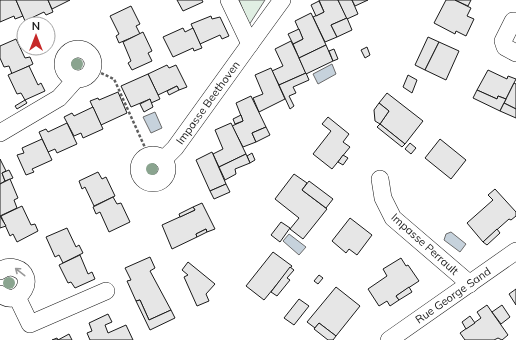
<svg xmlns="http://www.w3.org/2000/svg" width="516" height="340" font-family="Mulish,sans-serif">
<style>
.green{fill:#e0efe3;stroke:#6a6a6a}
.water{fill:#c6d2dc;stroke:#6a6a6a}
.building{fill:#e6e6e6;stroke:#1a1a1a}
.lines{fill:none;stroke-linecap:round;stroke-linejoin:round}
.street-casing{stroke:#1a1a1a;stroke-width:18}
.path{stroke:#5f5f5f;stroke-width:2.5;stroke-dasharray:3 2;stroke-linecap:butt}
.street{stroke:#fff;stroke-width:17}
.tree{fill:#8aa48f}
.oneway{stroke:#989898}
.labels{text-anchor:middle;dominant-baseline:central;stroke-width:3;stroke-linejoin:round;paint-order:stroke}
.street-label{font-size:11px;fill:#1a1a1a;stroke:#fff}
</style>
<rect width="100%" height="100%" fill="#fff"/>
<!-- green -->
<polygon class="green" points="239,0 265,0 249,25"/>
<!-- water -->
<g class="water">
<polygon points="332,64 336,74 318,84 313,74"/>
<polygon points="155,112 162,128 151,133 143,117"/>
<polygon points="451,232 466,244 460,252 444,240 446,234"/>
<polygon points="289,234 306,247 299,255 283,241"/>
</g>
<!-- building -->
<g class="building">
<polygon points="0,0 16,0 23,16 15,19 14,16 0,22"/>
<polygon points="16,0 48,0 53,12 46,15 44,12 25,21"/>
<polygon points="48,0 70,0 52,9"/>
<polygon points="177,0 202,0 203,2 183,11"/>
<polygon points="319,0 338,0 347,18 331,25 337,37 325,42 313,17 324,12"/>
<polygon points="338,0 352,0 358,14 347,19"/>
<polygon points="352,0 368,0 355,6"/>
<polygon points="446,0 455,0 471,8 467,16 474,19 466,36 456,31 455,34 434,23"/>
<polygon points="455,0 471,0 468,6"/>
<polygon points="319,1 324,12 316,16 311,5"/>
<polygon points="131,6 140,24 136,26 140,34 119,43 116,36 119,34 110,16"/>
<polygon points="311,13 326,45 299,58 293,44 303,39 295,21"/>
<polygon points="211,16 212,19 220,17 229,36 222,39 220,35 200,44 191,24"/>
<polygon points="347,18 352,30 337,37 331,25"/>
<polygon points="183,28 185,32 193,28 202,48 194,51 193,48 173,57 163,37"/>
<polygon points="299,29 303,39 293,44 288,34"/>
<polygon points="143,32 152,51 148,53 152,61 132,70 128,63 131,61 123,42"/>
<polygon points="428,37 439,42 425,70 415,65"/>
<polygon points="16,39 25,58 30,57 33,64 12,74 9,66 4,67 0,58 0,46"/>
<polygon points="291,41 306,73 279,85 272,71 283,66 275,49"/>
<polygon points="439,42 459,51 446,80 425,70"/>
<polygon points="326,45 333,61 306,74 299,58"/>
<polygon points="367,47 370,55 365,58 361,50"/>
<polygon points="334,49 338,59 333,61 329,51"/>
<polygon points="167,65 169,68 176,65 187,87 179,90 177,86 158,95 148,74"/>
<polygon points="29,66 38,85 41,83 45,91 25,100 21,93 17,94 8,75"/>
<polygon points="271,68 285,99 259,112 253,98 263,94 255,75"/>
<polygon points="488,70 507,79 508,76 516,79 506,99 498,96 497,99 477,90"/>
<polygon points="306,73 309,80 293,87 296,93 289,96 294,106 290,109 279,85"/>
<polygon points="148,74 160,99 151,103 150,99 131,107 121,86"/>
<polygon points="408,75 417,80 412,93 403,87"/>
<polygon points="514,83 516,84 516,109 504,103"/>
<polygon points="177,86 179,90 169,95 167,91"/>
<polygon points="477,90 497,99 498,96 506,99 500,111 473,98"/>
<polygon points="118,92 127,113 101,125 90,101 98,98 99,100"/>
<polygon points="387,93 423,121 405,144 380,124 389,111 379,103"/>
<polygon points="251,96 266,127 252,133 256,142 243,147 232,126 243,121 236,103"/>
<polygon points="150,99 153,107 144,112 140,104"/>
<polygon points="25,100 27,103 17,109 15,106"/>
<polygon points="379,103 389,111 380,124 375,121 374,110"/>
<polygon points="504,103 516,109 516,118 500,111"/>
<polygon points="93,107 103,129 83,138 81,133 74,136 64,117 72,113 74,116"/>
<polygon points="241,115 243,121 235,124 233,119"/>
<polygon points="328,117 349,134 343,142 350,147 332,169 313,154 331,131 322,124"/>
<polygon points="67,123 77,144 57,153 55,149 48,152 39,132 46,129 48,132"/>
<polygon points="231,123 246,154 219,167 213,154 223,149 215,130"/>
<polygon points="380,124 405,144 402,147 377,127"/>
<polygon points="266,127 270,135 256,142 252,133"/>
<polygon points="42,139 52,160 32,169 34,172 26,175 17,155 24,153 22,148"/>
<polygon points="440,139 466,160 451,179 425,158"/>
<polygon points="410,143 416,148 411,154 405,149"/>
<polygon points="212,152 226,184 210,191 196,160"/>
<polygon points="252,153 255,160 250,163 247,156"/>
<polygon points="246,154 250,163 235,169 236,174 225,180 219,167"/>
<polygon points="343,155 348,158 343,165 338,162"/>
<polygon points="0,159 6,171 2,173 5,181 0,184"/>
<polygon points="9,170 13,178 5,181 2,173"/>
<polygon points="98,172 102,179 106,177 115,196 94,206 85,187 82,189 79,181"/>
<polygon points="294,174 307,183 302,190 327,209 303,239 290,229 299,218 275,199"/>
<polygon points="10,179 18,198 14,200 17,208 0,216 0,184"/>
<polygon points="309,181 333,199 326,208 302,190"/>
<polygon points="226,184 230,192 214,199 210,191"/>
<polygon points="495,189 516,212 516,216 511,220 509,219 483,242 467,223 493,200 488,195"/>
<polygon points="113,197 117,204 121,203 130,222 109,232 100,212 96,214 93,207"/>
<polygon points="202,203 215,229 207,232 206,229 196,234 197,237 172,249 162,225 195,210 193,207"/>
<polygon points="22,206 31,225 35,224 38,231 17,242 13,234 10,236 1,216"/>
<polygon points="193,207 195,210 180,217 179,214"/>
<polygon points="0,216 6,226 0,228"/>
<polygon points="350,218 372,235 357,255 349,249 346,253 332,241"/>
<polygon points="281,222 290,228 280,242 271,235"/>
<polygon points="67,228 76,247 79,245 83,253 63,263 59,255 55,257 46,237"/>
<polygon points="206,229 207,232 197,237 196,234"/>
<polygon points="497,229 500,233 487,245 483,242"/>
<polygon points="273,252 292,266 264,300 246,286"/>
<polygon points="80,255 88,274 92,272 95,279 75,288 71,282 68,283 59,265"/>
<polygon points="150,257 155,268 150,271 171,310 149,320 140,300 136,301 127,281 131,280 125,268"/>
<polygon points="401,258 406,266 408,265 419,281 396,296 399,300 390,306 387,301 379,306 368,289 387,276 383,269"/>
<polygon points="188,262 215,284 206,294 209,301 197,306 184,277 188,275 182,270"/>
<polygon points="290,267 294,270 287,278 290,280 277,296 271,292"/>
<polygon points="319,275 323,278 318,284 314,281"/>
<polygon points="336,287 360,306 336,336 319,323 315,328 307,322"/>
<polygon points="409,287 412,292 399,300 396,296"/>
<polygon points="516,289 516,305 509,294"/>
<polygon points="299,299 309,306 294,325 284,318"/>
<polygon points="140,300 149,320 171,310 175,318 150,330 136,301"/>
<polygon points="487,305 508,335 502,340 498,338 494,340 465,340 460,333 481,318 477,312"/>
<polygon points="502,305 510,317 501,324 492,312"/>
<polygon points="108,314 112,322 105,325 108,333 126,325 133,340 90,340 87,333 92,331 89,323"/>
<polygon points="470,316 475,323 466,329 462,322"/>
<polygon points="319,323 336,336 333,340 328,340 314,329"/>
<polygon points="69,334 72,340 52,340 57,338 58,340"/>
</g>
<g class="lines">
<defs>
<g id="street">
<polyline points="229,0 250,44 282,0"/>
<polyline points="516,21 513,21 503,41 505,47 516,53"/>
<circle cx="78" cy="64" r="15"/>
<polyline points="0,133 59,98 76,79"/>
<circle cx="153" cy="169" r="14"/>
<path id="s1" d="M163,160L175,148L250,44"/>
<polyline points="380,179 383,198 393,218 470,284"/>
<path d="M0,271C4,268 9,266 15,268C39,275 20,310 0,294"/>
<polyline points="17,297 30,324 106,291"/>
<path id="s2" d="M389,340L516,251"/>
</g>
</defs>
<!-- street casing -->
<use href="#street" class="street-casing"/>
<!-- path -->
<polyline class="path" points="92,69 114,79 147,152"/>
<!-- street -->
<use href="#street" class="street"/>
</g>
<!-- trees -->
<g class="tree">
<circle cx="77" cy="64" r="6"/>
<circle cx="152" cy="169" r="6"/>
<circle cx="9" cy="283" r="6"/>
</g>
<!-- one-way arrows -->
<defs><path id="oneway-shaft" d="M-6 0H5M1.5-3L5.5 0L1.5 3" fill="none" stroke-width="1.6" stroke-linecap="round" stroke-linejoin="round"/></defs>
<use class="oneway" href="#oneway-shaft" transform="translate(20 272) rotate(-142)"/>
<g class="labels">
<!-- street labels -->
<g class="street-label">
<text stroke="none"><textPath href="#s1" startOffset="73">Impasse Beethoven</textPath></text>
<text transform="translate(425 244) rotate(42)">Impasse Perrault</text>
<text stroke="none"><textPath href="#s2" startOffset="78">Rue George Sand</textPath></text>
</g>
</g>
<!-- north arrow -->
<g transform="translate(36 36)"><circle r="19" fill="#ffffff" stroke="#a3a3a3"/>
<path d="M0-3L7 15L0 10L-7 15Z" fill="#c62828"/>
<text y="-6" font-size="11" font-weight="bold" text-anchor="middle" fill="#1a1a1a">N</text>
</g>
</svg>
